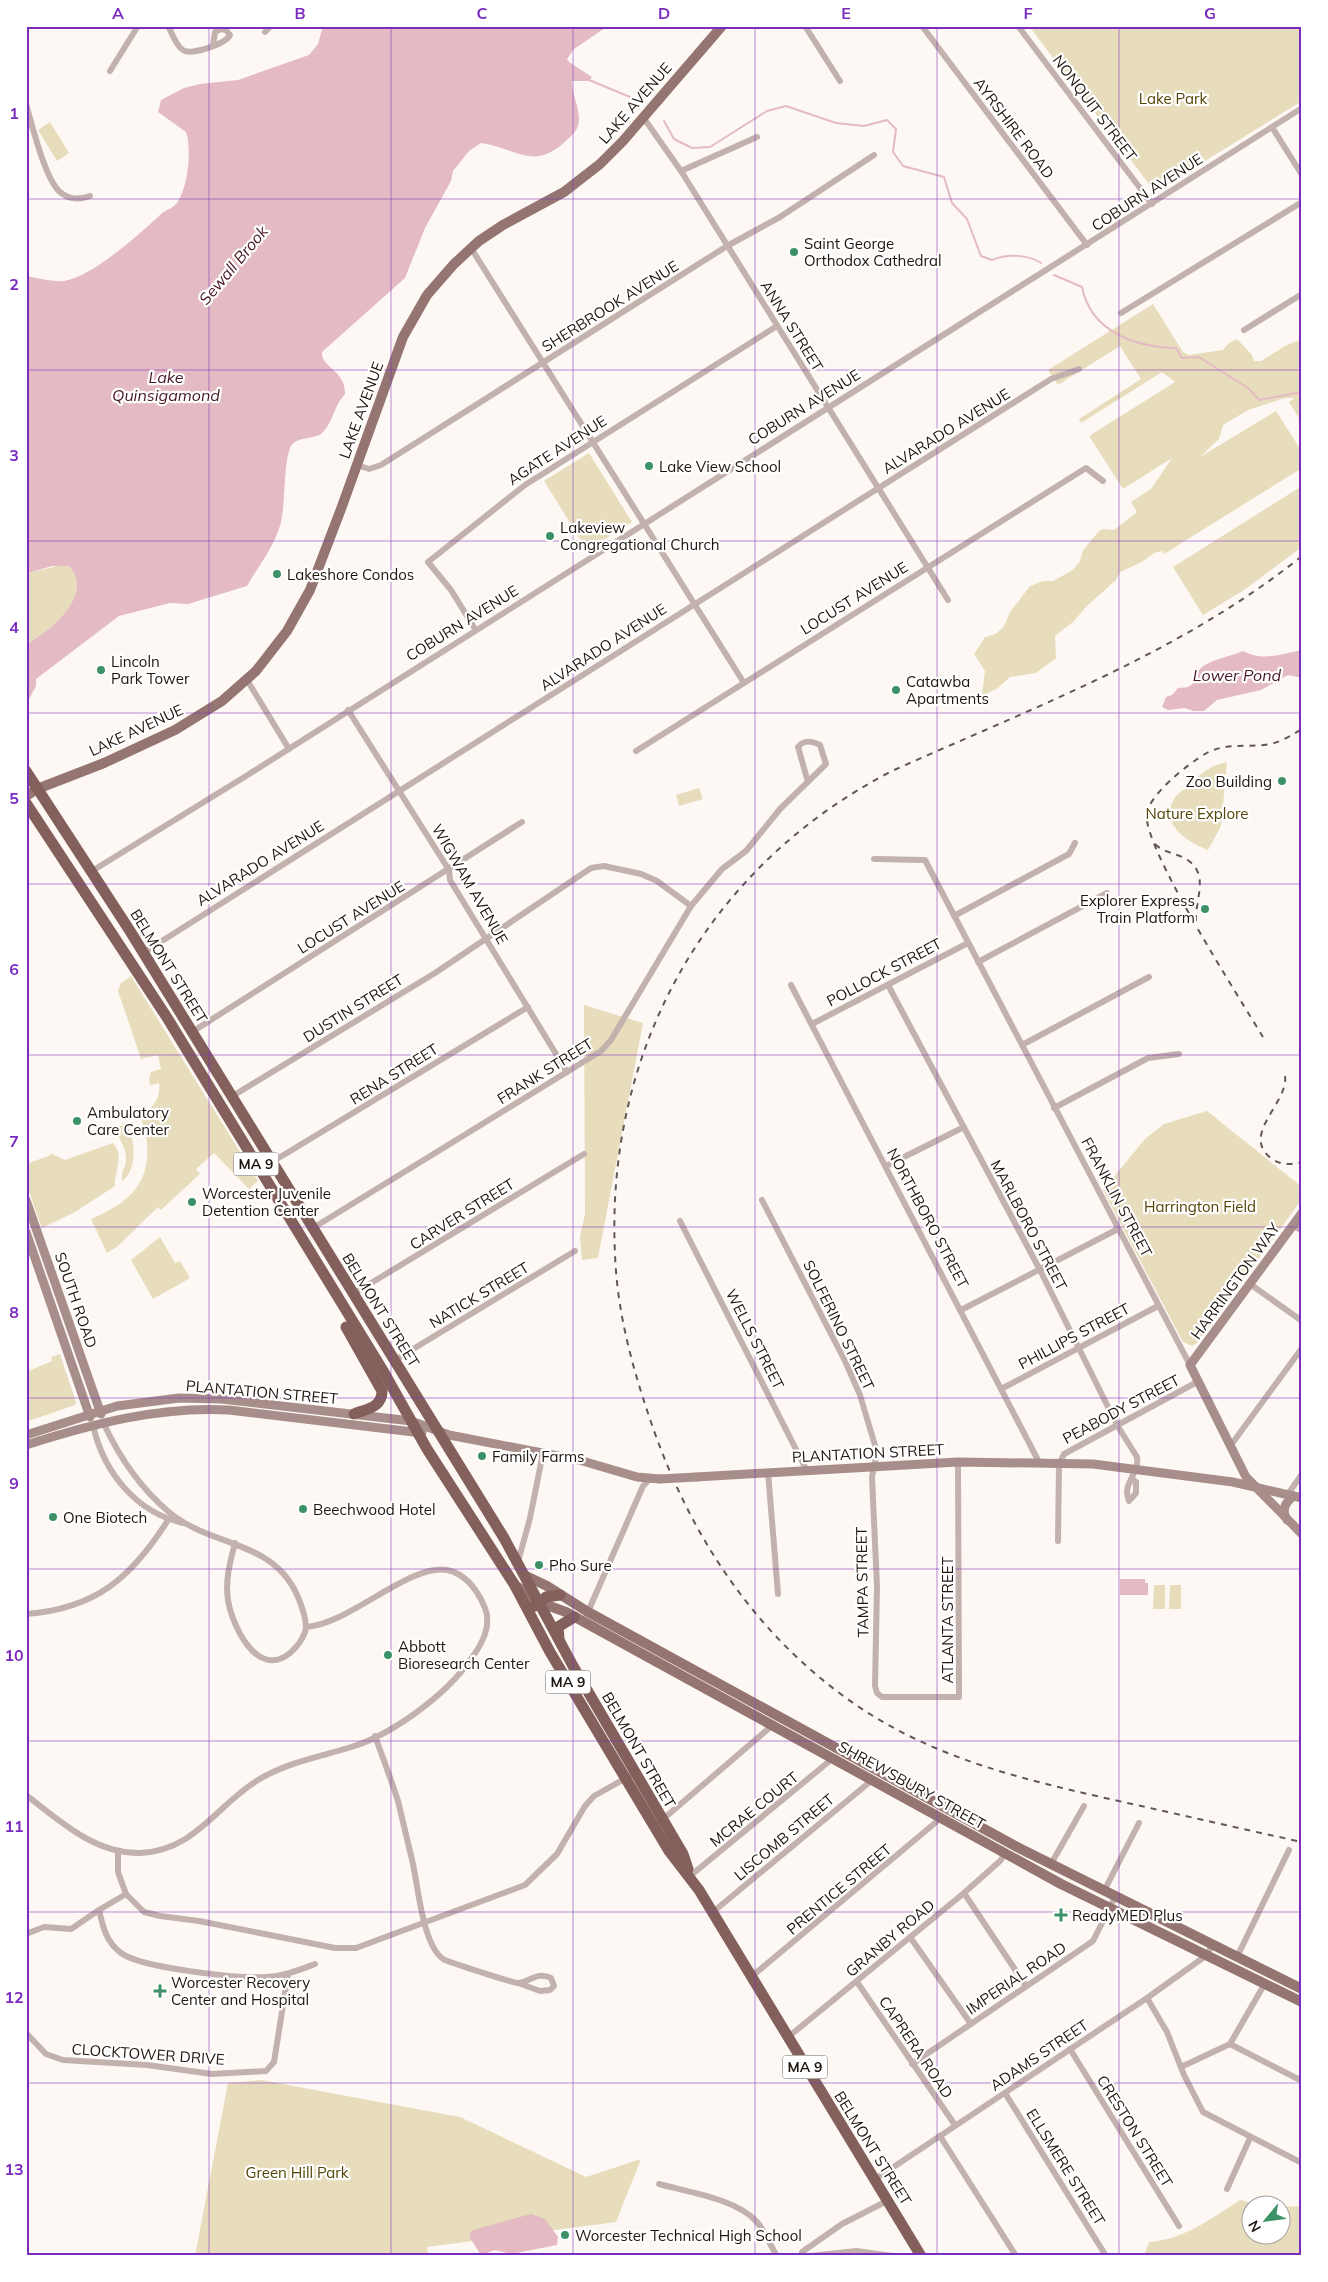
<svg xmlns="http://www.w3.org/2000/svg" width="1328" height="2282" font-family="Mulish,sans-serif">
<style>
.green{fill:#e7ddbc}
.water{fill:#e4bbc2}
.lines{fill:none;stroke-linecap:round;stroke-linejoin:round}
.stream{stroke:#e4bbc2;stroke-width:2}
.street{stroke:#c3b1ae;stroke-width:6}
.secondary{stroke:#a88e8a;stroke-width:9}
.primary{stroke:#957571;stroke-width:10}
.highway{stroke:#83605b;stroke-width:11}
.rail{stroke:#615853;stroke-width:2;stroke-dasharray:6 6;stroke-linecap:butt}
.secondary-bridge{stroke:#a88e8a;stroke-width:9}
.grid{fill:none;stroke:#7b2cbf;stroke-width:1;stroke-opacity:0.55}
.poi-dot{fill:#3b9266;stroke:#fff;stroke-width:2}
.labels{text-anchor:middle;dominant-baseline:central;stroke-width:4.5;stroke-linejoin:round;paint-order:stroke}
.shield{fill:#fff;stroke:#625b57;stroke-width:1}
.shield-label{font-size:14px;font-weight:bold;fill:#1f150f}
.park-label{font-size:15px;fill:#544406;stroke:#fff}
.street-label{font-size:15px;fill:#1f150f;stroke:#fff}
.poi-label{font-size:15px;fill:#1f150f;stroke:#fff;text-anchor:start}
.water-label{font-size:16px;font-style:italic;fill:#471623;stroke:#fff}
.neatline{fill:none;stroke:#7b2cbf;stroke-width:2}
.grid-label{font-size:16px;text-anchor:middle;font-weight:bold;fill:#7b2cbf}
</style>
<rect width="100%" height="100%" fill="#fef8f4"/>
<!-- green -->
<g class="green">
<polygon points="1029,26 1302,26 1302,101 1155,192"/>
<polygon points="50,122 69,153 57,161 38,130"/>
<polygon points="1153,304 1183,352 1189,355 1223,350 1229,343 1237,339 1252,355 1254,361 1261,361 1285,346 1302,339 1302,423 1289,402 1295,398 1285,398 1248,410 1223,425 1219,439 1200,457 1276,411 1302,452 1302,468 1164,554 1162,551 1154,553 1142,562 1120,572 1116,580 1087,606 1073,622 1055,636 1056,658 1036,673 1010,677 998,688 986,694 982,694 985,671 974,654 985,637 996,634 1004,626 1010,612 1030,586 1043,581 1053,581 1073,570 1080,561 1083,550 1099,531 1103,529 1114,530 1137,512 1131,502 1151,489 1172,458 1123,489 1089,436 1175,382 1162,372 1081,423 1079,419 1141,379 1120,346 1058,385 1048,370"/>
<polygon points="589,453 632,522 587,550 544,481"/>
<polygon points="1302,486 1302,547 1244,590 1203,615 1173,567"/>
<path d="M60,565L69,566C95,597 50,630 26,645V574Z"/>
<path d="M1227,762L1221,826L1208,850C1189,843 1158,824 1174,799C1177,794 1184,790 1188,786C1200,774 1211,765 1227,762Z"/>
<polygon points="699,788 703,799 679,806 676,795"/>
<path d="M131,976L258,1181L249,1189L214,1153L196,1169L200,1174L161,1210L158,1207L118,1246L107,1253L91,1219C126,1204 150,1186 147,1145C147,1134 141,1125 142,1114C154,1108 161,1096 159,1083L150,1085L149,1079L151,1072L161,1069L158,1055L141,1059L118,991L121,983Z"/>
<polygon points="584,1005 643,1023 598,1258 582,1260 580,1237 585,1214"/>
<polygon points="1207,1111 1302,1187 1302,1199 1197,1343 1192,1346 1183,1342 1103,1190 1145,1139 1164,1124"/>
<path d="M126,1124C136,1139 138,1170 122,1181C120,1173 127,1166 126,1158C126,1146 118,1138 115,1128Z"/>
<path d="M113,1143C125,1156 114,1171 115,1186L75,1212L42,1228L26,1183V1164L51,1155L50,1153L65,1160Z"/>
<polygon points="160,1237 175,1263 180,1261 190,1278 153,1299 131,1260"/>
<polygon points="60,1354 76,1402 75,1405 26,1422 26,1372 52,1361 51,1357"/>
<polygon points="1154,1585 1165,1585 1165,1609 1153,1609"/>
<polygon points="1170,1585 1181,1585 1181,1609 1169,1609"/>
<polygon points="261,2080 460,2117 586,2177 641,2159 616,2222 427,2247 428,2256 195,2256 228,2083"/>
<path d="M1240,2200L1256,2204H1250V2234H1280L1281,2207L1302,2206V2256H1144L1149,2242C1183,2240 1212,2218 1240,2200Z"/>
</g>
<!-- water -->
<g class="water">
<path d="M323,26H608L574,49L567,59L569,62L592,77L589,81H572C572,94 579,106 579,119C579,128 574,134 568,139C534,172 519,149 481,143L469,151L453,171L451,181L425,228L405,278L322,352C321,368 346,370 345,394C334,405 333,423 322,433C314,440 297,436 291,446C283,463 286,500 281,522C275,546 259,565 247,586L188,604L170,603L119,616L36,679V686L26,705V645C50,630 95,596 69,566H52L26,574V276C38,278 52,282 64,281C92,277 141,233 161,214C166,210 173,208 177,203C188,187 192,150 186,132L158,112L161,100L184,88L200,84L238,80L309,55L318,44Z"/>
<path d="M1302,650V678L1288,675L1261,690L1217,700L1204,711H1193L1185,708L1168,710L1162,707L1166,697L1172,695L1178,688C1200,688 1190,677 1202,667C1212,659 1232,656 1243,651C1262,662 1281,654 1302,650Z"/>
<polygon points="1120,1579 1145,1579 1145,1583 1148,1583 1148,1595 1120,1595"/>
<polygon points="531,2214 545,2219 558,2237 557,2245 511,2254 495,2250 481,2255 470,2238 470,2232 473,2230"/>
</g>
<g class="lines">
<!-- stream -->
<g class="stream">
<polyline points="589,80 635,99"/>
<path d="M664,121L674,139L692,148L710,147L767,111L786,106L836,123L864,126L887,120L896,129L893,152L903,166L944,177L952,203L967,219L981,256L992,260C1006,254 1028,254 1041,263"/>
<path d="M1054,275L1082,287C1091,332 1135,347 1176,348L1182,358L1199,357L1248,388L1259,400L1302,392"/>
</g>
<!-- street -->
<g class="street">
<path d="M168,26C172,33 176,46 183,50C190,56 226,44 230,35L226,30L221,29L215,32L213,46"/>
<polyline points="805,26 840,81"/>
<polyline points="922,26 1087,245"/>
<polyline points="1018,26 1152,204"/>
<polyline points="265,32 271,26"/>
<polyline points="110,71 138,26"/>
<path d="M26,104C32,125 45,179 60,192C69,200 79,200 90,196"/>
<polyline points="643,117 681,171 948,600"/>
<polyline points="1272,127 1302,175"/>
<polyline points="681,171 757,137"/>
<polyline points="471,248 744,683"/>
<polyline points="1121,313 1302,202"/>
<polyline points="1244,330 1302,294"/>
<polyline points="357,465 369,469 381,465 727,246 780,217 874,155"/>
<polyline points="475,629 451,590 428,562 525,485 777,326"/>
<polyline points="247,680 289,749"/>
<polyline points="348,710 449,870 450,880 567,1072"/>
<polyline points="636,751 1086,468 1103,481"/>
<polyline points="874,859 925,860 1190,1365"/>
<polyline points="92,871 246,776 1302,108"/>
<polyline points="954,916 1069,854 1075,843"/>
<polyline points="143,953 1051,379 1079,369"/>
<polyline points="978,962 1107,893"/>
<polyline points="791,985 1040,1464"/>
<path d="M888,985L1040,1270L1117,1425L1137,1457C1140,1474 1121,1484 1129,1501L1136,1493V1482L1132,1479"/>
<polyline points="812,1024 968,943"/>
<polyline points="192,1032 522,822"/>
<polyline points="1022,1045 1149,977"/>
<polyline points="231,1097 435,973 591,868 604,866 641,874 657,881 691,906"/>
<polyline points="1054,1108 1148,1058 1179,1054"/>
<polyline points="272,1162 528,1007"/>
<polyline points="886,1166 964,1127"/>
<polyline points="762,1200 845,1361 860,1395 877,1452 872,1477 877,1586 875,1686 877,1693 882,1697 959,1697 958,1462"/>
<polyline points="680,1221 806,1469"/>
<polyline points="1293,1225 1302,1231"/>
<path d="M313,1228L601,1051L611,1040L691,906L722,869L746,851L780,809L826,764L820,745C812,741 804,739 798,747L808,782"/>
<polyline points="1250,1284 1302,1321"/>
<polyline points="353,1294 584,1154"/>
<polyline points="961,1310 1118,1229"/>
<polyline points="395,1360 575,1251"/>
<polyline points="1003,1388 1158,1306"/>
<path d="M103,1422C119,1457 140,1488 170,1513C215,1549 277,1539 300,1602C303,1610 308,1624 305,1632C302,1640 296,1648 290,1653C257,1680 232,1625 228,1600C225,1580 230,1562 235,1543"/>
<path d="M93,1425C103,1471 135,1512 183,1523"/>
<polyline points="1231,1445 1302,1348"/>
<polyline points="768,1472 778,1594"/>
<polyline points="1288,1494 1302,1474"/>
<polyline points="1058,1541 1059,1464 1064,1454 1199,1381"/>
<polyline points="518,1562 530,1518 543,1453"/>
<path d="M26,1614C96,1609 132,1577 168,1520"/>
<polyline points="587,1614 643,1486 651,1478"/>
<path d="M375,1736C383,1758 391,1779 398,1801C403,1822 408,1843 413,1864C418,1886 423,1949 445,1960C452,1963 513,1983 518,1983C530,1982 537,1971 551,1978L554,1986L550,1990L540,1991L518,1983"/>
<path d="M26,1795C60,1821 95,1854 140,1853C194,1851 216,1806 258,1780C286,1763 318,1757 348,1748C391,1736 446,1695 471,1659C482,1644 492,1626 485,1608C478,1591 466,1574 447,1570C410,1563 348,1625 306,1627"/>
<polyline points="662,1820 774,1724"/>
<path d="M118,1851V1872L126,1894L99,1910C103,1927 106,1942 121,1953C141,1968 240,1979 267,1977C284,1976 299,1970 315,1964"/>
<polyline points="1051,1864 1084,1806"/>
<polyline points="690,1876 832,1759"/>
<polyline points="1104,1891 1139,1823"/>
<polyline points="964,1893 1026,1986"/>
<polyline points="126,1894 144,1912 160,1916 199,1921 335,1948 356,1948 525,1885 557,1854 585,1806 594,1796 635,1773"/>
<polyline points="713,1912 871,1781"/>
<polyline points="26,1934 44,1927 71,1929 99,1910"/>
<polyline points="910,1937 971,2024"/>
<polyline points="1237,1957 1289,1850"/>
<polyline points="751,1977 941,1818"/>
<polyline points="857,1982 955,2125"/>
<polyline points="1147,1998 1167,2032 1184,2075 1203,2112 1302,2163"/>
<polyline points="26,2033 46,2054 63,2060 147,2065 212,2074 266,2071 274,2062 288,1974"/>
<polyline points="787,2038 964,1893 1000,1861 1005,1854"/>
<polyline points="1230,2044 1302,2081"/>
<polyline points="1070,2049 1179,2226"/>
<polyline points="912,2064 1093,1941 1115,1897"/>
<polyline points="1181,2067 1230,2044 1264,1985"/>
<polyline points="1005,2093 1106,2256"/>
<polyline points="940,2136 1016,2256"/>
<polyline points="874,2180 1147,1998 1207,1955 1212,1945"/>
<path d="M659,2184C688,2192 737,2199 757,2222C765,2231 770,2245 777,2256"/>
<polyline points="1227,2189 1250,2138"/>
<polyline points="802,2256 802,2252 842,2224 887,2201"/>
<polyline points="810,2256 856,2251 893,2256"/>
</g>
<!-- secondary -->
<g class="secondary">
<polyline points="26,1200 101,1414"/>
<polyline points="1302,1213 1190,1365 1246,1477 1302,1534"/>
<polyline points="26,1232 90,1417"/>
<polyline points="26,1435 117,1406 179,1398 221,1399 411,1421 449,1435 579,1460 637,1477 660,1479"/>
<path d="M26,1445C92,1424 159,1406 229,1410L422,1433"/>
<polyline points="696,1477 958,1462 1093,1464 1233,1482 1302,1498"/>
<path d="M1287,1520C1281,1510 1285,1502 1294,1496"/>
</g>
<!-- primary -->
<g class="primary">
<polyline points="26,796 37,789 104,763 175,730 222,701 256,671 287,631 310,590 341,509 403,337 427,295 454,264 479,241 503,225 564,192 600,164 623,141 722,26"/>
<polyline points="526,1576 547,1586 588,1612 1019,1848 1302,1989"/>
<polyline points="515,1585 538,1602 566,1612 1061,1884 1302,2002"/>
</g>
<!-- highway -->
<g class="highway">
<polyline points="26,771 130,931 504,1538 573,1666 683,1854 688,1869"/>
<polyline points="26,803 166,1016 382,1369 427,1449 514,1584 550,1652 669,1851 699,1890 921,2256"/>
<path d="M346,1327L382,1391C382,1408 366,1409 354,1414"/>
<polyline points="533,1607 546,1597 560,1595"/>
<polyline points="559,1639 558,1627 574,1617"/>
</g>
<!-- rail -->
<g class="rail">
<path d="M1302,556C1181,653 1032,708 892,771C709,865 605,1048 615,1254C617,1313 633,1370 652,1425C689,1532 750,1627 842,1695C927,1758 1021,1779 1123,1802C1182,1815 1242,1829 1302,1842"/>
<path d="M1155,844C1164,853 1176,853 1186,859C1211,874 1194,901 1196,923"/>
<path d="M1263,1037C1242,1002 1140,843 1147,813C1150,794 1188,764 1205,754C1224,743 1243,747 1264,745C1278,744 1290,736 1302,729"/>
<path d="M1285,1076C1289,1103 1239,1135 1272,1159C1281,1165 1291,1165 1302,1162"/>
</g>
<!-- secondary-bridge -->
<polyline class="secondary-bridge" points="660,1479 696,1477"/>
</g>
<!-- grid -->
<path class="grid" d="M209,26V2256M391,26V2256M573,26V2256M755,26V2256M937,26V2256M1119,26V2256M26,199H1302M26,370H1302M26,541H1302M26,713H1302M26,884H1302M26,1055H1302M26,1227H1302M26,1398H1302M26,1569H1302M26,1741H1302M26,1912H1302M26,2083H1302"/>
<!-- markers -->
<g class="poi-dot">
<circle cx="794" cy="252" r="5"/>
<circle cx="649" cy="466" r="5"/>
<circle cx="550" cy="536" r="5"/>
<circle cx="277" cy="574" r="5"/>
<circle cx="101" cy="670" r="5"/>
<circle cx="896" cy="690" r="5"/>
<circle cx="1282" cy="781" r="5"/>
<circle cx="1205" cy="909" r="5"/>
<circle cx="77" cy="1121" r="5"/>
<circle cx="192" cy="1202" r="5"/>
<circle cx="482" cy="1456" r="5"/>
<circle cx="303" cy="1509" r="5"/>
<circle cx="53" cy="1517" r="5"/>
<circle cx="539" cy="1565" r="5"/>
<circle cx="388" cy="1655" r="5"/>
<path d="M1058.5 1907.5h5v5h5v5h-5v5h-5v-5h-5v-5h5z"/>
<path d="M157.5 1983.5h5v5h5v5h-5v5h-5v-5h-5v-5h5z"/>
<circle cx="565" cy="2235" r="5"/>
</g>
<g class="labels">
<!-- shield labels -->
<g class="shield">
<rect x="233.5" y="1152.5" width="45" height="23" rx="4"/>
<rect x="545.5" y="1670.5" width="45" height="23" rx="4"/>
<rect x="782.5" y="2055.5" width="45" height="23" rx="4"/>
</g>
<g class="shield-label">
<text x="256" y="1164">MA 9</text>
<text x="568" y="1682">MA 9</text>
<text x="805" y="2067">MA 9</text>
</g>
<!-- park labels -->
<g class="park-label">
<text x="1173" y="98">Lake Park</text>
<text x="1197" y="813">Nature Explore</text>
<text x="1200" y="1206">Harrington Field</text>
<text x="297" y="2172">Green Hill Park</text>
</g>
<!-- street labels -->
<g class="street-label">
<text transform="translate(635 103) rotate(-49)">LAKE AVENUE</text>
<text transform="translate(1095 108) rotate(53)">NONQUIT STREET</text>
<text transform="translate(1014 128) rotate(53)">AYRSHIRE ROAD</text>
<text transform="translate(1147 192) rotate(-33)">COBURN AVENUE</text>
<text transform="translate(610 306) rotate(-32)">SHERBROOK AVENUE</text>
<text transform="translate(792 326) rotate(58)">ANNA STREET</text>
<text transform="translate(804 407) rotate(-32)">COBURN AVENUE</text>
<text transform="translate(361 410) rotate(-70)">LAKE AVENUE</text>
<text transform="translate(946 431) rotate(-32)">ALVARADO AVENUE</text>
<text transform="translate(557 450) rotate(-33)">AGATE AVENUE</text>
<text transform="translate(854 598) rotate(-32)">LOCUST AVENUE</text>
<text transform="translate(462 623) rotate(-32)">COBURN AVENUE</text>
<text transform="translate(603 647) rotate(-33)">ALVARADO AVENUE</text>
<text transform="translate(136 730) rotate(-25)">LAKE AVENUE</text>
<text transform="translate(260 863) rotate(-32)">ALVARADO AVENUE</text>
<text transform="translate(470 884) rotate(60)">WIGWAM AVENUE</text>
<text transform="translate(351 917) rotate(-32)">LOCUST AVENUE</text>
<text transform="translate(169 966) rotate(58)">BELMONT STREET</text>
<text transform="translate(884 972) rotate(-28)">POLLOCK STREET</text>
<text transform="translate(353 1008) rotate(-32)">DUSTIN STREET</text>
<text transform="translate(545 1071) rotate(-32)">FRANK STREET</text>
<text transform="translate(394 1074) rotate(-32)">RENA STREET</text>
<text transform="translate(1117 1197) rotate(62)">FRANKLIN STREET</text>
<text transform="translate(462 1214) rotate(-32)">CARVER STREET</text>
<text transform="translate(928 1218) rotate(62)">NORTHBORO STREET</text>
<text transform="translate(1029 1225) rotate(62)">MARLBORO STREET</text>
<text transform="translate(1235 1281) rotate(-54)">HARRINGTON WAY</text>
<text transform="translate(479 1295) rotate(-31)">NATICK STREET</text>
<text transform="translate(76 1300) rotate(71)">SOUTH ROAD</text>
<text transform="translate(381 1310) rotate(58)">BELMONT STREET</text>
<text transform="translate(839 1325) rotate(64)">SOLFERINO STREET</text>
<text transform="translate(1074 1336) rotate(-28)">PHILLIPS STREET</text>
<text transform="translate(755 1339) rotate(63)">WELLS STREET</text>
<text transform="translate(262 1392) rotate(5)">PLANTATION STREET</text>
<text transform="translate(1121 1409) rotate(-28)">PEABODY STREET</text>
<text transform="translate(868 1453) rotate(-3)">PLANTATION STREET</text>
<text transform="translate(862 1582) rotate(-91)">TAMPA STREET</text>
<text transform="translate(947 1620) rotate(-90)">ATLANTA STREET</text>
<text transform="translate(639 1750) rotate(60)">BELMONT STREET</text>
<text transform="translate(912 1785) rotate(29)">SHREWSBURY STREET</text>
<text transform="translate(754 1809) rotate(-39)">MCRAE COURT</text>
<text transform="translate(784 1837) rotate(-40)">LISCOMB STREET</text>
<text transform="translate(839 1889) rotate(-40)">PRENTICE STREET</text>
<text transform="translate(890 1938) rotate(-40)">GRANBY ROAD</text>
<text transform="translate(1016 1978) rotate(-34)">IMPERIAL ROAD</text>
<text transform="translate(916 2047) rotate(56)">CAPRERA ROAD</text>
<text transform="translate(148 2054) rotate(4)">CLOCKTOWER DRIVE</text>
<text transform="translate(1039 2055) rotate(-34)">ADAMS STREET</text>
<text transform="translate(1135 2131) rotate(58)">CRESTON STREET</text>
<text transform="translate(873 2148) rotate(58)">BELMONT STREET</text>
<text transform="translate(1066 2167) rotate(58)">ELLSMERE STREET</text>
</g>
<!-- poi labels -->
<g class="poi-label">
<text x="804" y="243">Saint George<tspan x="804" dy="17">Orthodox Cathedral</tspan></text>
<text x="659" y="466">Lake View School</text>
<text x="560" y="527">Lakeview<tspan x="560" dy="17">Congregational Church</tspan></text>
<text x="287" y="574">Lakeshore Condos</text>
<text x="111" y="661">Lincoln<tspan x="111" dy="17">Park Tower</tspan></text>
<text x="906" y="681">Catawba<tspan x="906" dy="17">Apartments</tspan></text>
<text x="1272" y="781" text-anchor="end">Zoo Building</text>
<text x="1195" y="900" text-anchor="end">Explorer Express<tspan x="1195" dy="17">Train Platform</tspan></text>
<text x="87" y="1112">Ambulatory<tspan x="87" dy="17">Care Center</tspan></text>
<text x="202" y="1193">Worcester Juvenile<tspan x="202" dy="17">Detention Center</tspan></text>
<text x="492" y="1456">Family Farms</text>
<text x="313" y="1509">Beechwood Hotel</text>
<text x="63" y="1517">One Biotech</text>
<text x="549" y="1565">Pho Sure</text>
<text x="398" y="1646">Abbott<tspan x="398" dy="17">Bioresearch Center</tspan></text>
<text x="1072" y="1915">ReadyMED Plus</text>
<text x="171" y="1982">Worcester Recovery<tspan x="171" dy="17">Center and Hospital</tspan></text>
<text x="575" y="2235">Worcester Technical High School</text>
</g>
<!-- water labels -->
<g class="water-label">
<text transform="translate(233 265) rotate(-50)">Sewall Brook</text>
<text x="166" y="377">Lake<tspan x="166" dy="18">Quinsigamond</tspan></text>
<text x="1237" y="675">Lower Pond</text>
</g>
</g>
<!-- border -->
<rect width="1328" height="2282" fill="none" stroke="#ffffff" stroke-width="55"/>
<!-- north arrow -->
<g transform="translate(1266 2220) rotate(241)"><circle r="24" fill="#ffffff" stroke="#a5a19f"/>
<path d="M0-4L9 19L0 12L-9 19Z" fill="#3b9266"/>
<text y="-8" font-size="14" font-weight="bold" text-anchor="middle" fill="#1f150f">N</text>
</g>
<rect x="28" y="28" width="1272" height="2226" class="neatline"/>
<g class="grid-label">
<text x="118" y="19">A</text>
<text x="300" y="19">B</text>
<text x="482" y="19">C</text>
<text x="664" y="19">D</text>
<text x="846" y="19">E</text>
<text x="1028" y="19">F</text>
<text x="1210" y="19">G</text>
<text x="14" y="119">1</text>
<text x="14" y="290">2</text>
<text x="14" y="461">3</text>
<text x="14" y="633">4</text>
<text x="14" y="804">5</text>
<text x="14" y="975">6</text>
<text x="14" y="1147">7</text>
<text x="14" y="1318">8</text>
<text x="14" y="1489">9</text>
<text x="14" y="1661">10</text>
<text x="14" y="1832">11</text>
<text x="14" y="2003">12</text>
<text x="14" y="2175">13</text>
</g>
</svg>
